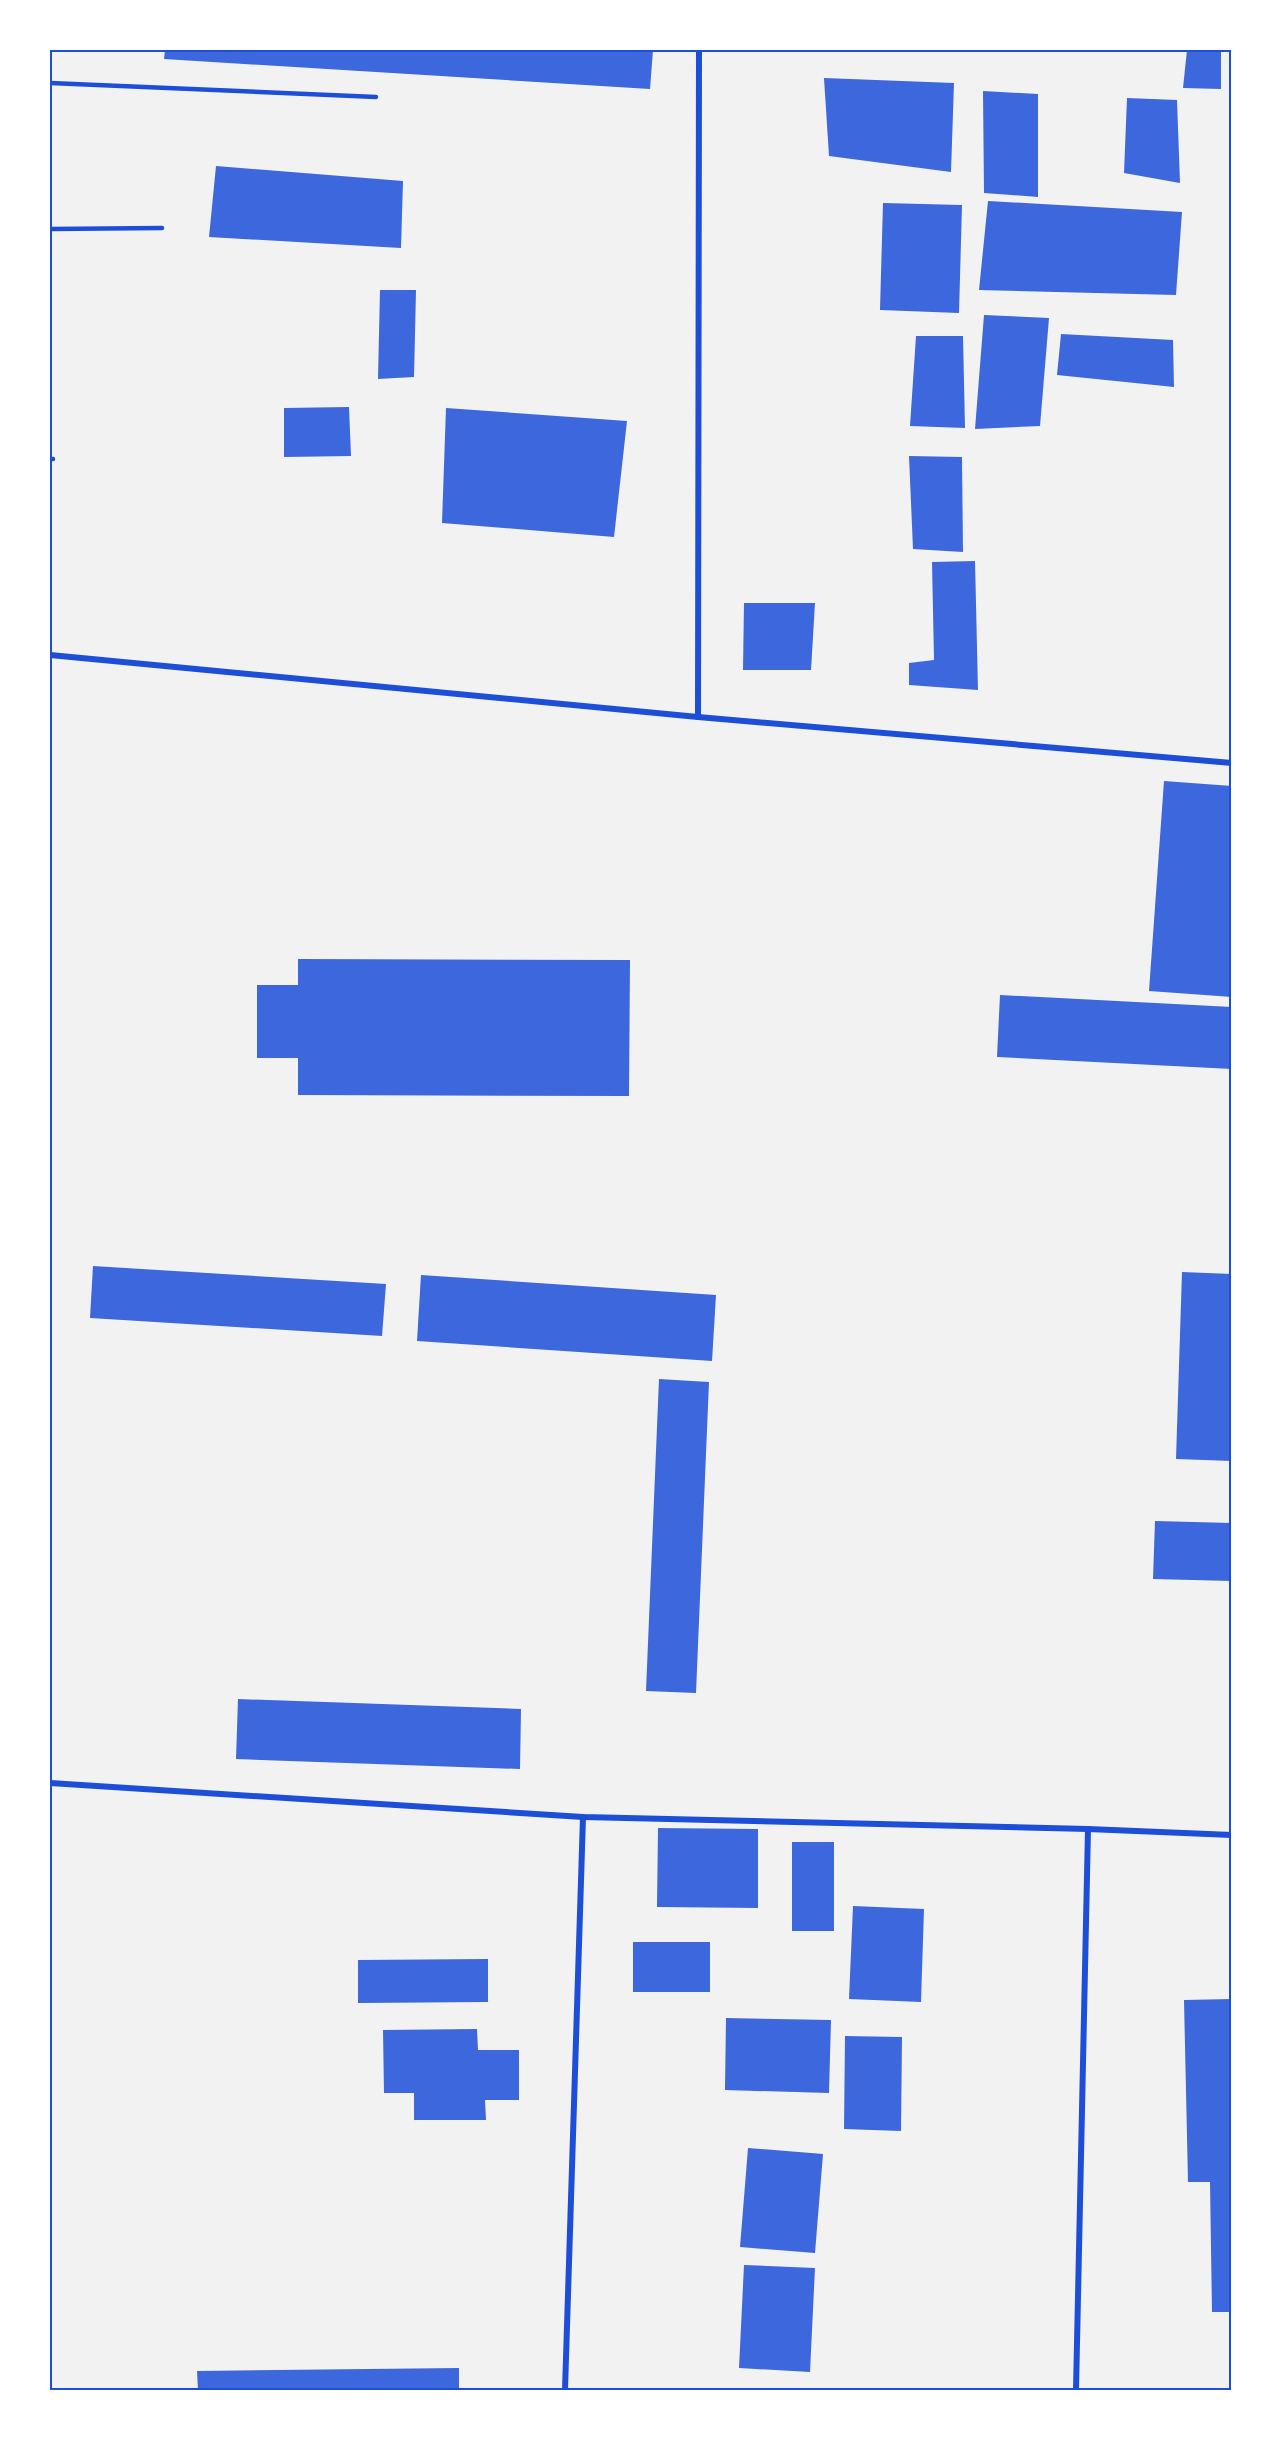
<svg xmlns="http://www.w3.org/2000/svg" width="1281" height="2440" font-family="'Nunito Sans',sans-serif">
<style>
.building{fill:#3d67dc}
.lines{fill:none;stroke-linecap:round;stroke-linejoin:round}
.service{stroke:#1d4ed8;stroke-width:4.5}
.minor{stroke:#1d4ed8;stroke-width:6}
.neatline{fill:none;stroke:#1d4ed8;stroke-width:2}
</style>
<rect width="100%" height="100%" fill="#f2f2f2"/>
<!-- building -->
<g class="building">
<polygon points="165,50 653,50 650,89 164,59"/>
<polygon points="1187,50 1221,50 1221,89 1183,88"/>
<polygon points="824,78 954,83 951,172 829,156"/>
<polygon points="983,91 1038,94 1038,197 984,193"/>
<polygon points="1127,98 1177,100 1180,183 1124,173"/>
<polygon points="216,166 403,181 401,248 209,237"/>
<polygon points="988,201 1182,212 1176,295 979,290"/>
<polygon points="883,203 962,205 959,313 880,310"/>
<polygon points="380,290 416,290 414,377 378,379"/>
<polygon points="984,315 1049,318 1040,426 975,429"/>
<polygon points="1061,334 1173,340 1174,387 1057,375"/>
<polygon points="916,336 963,336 965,428 910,426"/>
<polygon points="349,407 351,456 284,457 284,408"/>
<polygon points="446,408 627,421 614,537 442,523"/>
<polygon points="909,456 962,457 963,552 913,549"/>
<polygon points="975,561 978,690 909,685 909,663 934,660 932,562"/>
<polygon points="744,603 815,603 811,670 743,670"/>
<polygon points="1164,781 1232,786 1232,997 1149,991"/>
<polygon points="298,959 630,960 629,1096 298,1095 298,1058 257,1058 257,985 298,985"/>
<polygon points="1000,995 1232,1007 1232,1069 997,1057"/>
<polygon points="93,1266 386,1284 382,1336 90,1318"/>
<polygon points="1182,1272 1232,1274 1232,1461 1176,1459"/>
<polygon points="421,1275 716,1295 712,1361 417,1341"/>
<polygon points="659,1379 709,1382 696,1693 646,1691"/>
<polygon points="1155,1521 1232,1523 1232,1581 1153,1579"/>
<polygon points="238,1699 521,1709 520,1769 236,1759"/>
<polygon points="658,1828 758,1829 758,1908 657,1907"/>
<rect x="792" y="1842" width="42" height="89"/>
<polygon points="853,1906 924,1909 921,2002 849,1999"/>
<rect x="633" y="1942" width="77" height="50"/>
<polygon points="488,1959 488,2002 358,2003 358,1960"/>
<polygon points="1232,1999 1232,2312 1212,2312 1210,2182 1188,2182 1184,2000"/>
<polygon points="726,2018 831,2020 829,2093 725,2090"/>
<polygon points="477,2029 478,2050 519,2050 519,2100 485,2100 486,2120 414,2120 414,2093 384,2093 383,2030"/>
<polygon points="845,2036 902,2037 901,2131 844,2129"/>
<polygon points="748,2148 823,2154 815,2253 740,2247"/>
<polygon points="744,2265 815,2268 810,2372 739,2368"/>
<polygon points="459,2368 459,2390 198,2390 197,2371"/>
</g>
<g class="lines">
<!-- service -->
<g class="service">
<polyline points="50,83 376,97"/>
<polyline points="50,229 162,228"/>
<polyline points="50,459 53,459"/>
</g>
<!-- minor -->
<g class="minor">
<polyline points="50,655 698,717 1232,763"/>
<polyline points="698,717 699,50"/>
<polyline points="50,1783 583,1817 1088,1829 1232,1835"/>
<polyline points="565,2390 583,1817"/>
<polyline points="1076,2390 1088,1829"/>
</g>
</g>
<!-- border -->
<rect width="1281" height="2440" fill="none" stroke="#ffffff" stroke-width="102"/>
<rect x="51" y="51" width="1179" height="2338" class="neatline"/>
</svg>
